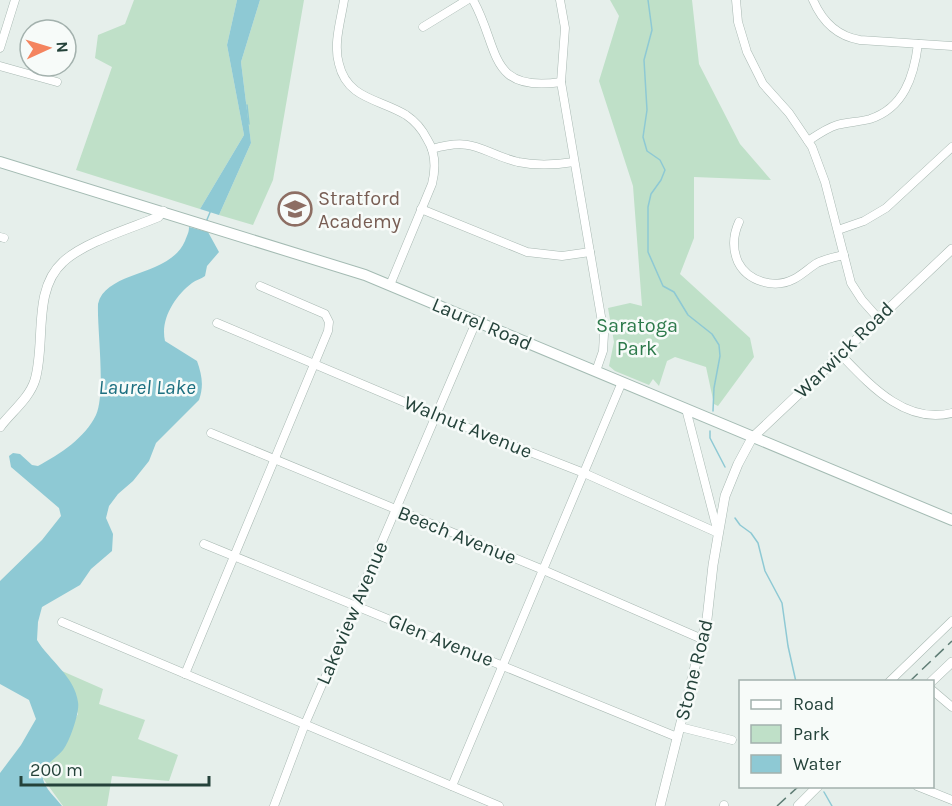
<svg xmlns="http://www.w3.org/2000/svg" width="952" height="806" font-family="Karla,sans-serif">
<style>
.green{fill:#bfe0c8}
.water{fill:#8ec9d4}
.lines{fill:none;stroke-linecap:round;stroke-linejoin:round}
.stream{stroke:#8ec9d4;stroke-width:1.5}
.minor-casing{stroke:#a8b8b2;stroke-width:9}
.tertiary-casing{stroke:#a8b8b2;stroke-width:10}
.secondary-casing{stroke:#a4bbb3;stroke-width:12}
.minor{stroke:#fff;stroke-width:8}
.tertiary{stroke:#fff;stroke-width:9}
.secondary{stroke:#fff;stroke-width:10}
.rail{stroke:#5f7d75;stroke-width:1.5;stroke-dasharray:12 6;stroke-linecap:butt}
.labels{text-anchor:middle;dominant-baseline:central;stroke-width:5;stroke-linejoin:round;paint-order:stroke}
.education-label{font-size:20px;fill:#785e54;stroke:#f7fbf9;text-anchor:start}
.street-label{font-size:20px;fill:#24423a;stroke:#f7fbf9}
.park-label{font-size:20px;fill:#2d7a4b;stroke:#f7fbf9}
.water-label{font-size:21px;font-style:italic;fill:#1c6f80;stroke:#f7fbf9}
</style>
<rect width="100%" height="100%" fill="#e6efeb"/>
<!-- green -->
<g class="green">
<polygon points="134,0 237,0 227,45 244,135 200,209 76,170 112,67 95,58 98,35 125,24"/>
<polygon points="260,0 304,0 273,180 253,225 219,215 251,143 241,62"/>
<polygon points="610,0 692,0 699,64 740,144 771,180 694,177 694,238 680,274 750,338 754,357 718,406 714,404 706,367 675,357 667,361 659,386 653,379 649,385 615,371 609,366 614,342 608,308 630,303 642,306 633,186 599,81 619,16"/>
<polygon points="62,671 103,689 99,704 145,720 138,739 178,755 169,781 112,776 107,806 63,806 42,777 78,714"/>
</g>
<!-- water -->
<g class="water">
<polygon points="237,0 260,0 241,62 251,143 219,215 200,209 244,135 227,45"/>
<path d="M189,227L208,232L219,252L207,266L205,276C201,279 196,280 192,283C175,296 160,319 165,341L197,361C202,375 204,386 199,400L156,443L149,461L133,481L118,494L109,506L106,518L113,534L112,551L91,569L80,585L42,607L38,622L37,640C49,660 75,677 78,702C80,712 70,741 63,750C56,759 40,766 43,779C45,789 56,798 62,806H0V773L21,745L36,719L29,700L0,684V581L42,540L61,516L59,508L11,467L9,456L13,453L20,454L32,465L38,466C60,454 85,438 96,415C106,393 97,330 98,304C106,270 170,277 185,241C187,235 189,233 189,227Z"/>
</g>
<g class="lines">
<!-- stream -->
<g class="stream">
<polyline points="648,0 652,30 644,60 647,110 643,137 647,151 660,160 665,170 661,180 651,194 648,207 648,252 663,286 674,292 688,315 712,334 719,345 720,356 714,388 713,411"/>
<polyline points="247,105 249,124"/>
<polyline points="206,222 211,210"/>
<polyline points="710,431 710,438 725,467"/>
<polyline points="735,518 740,525 751,533 758,543 765,571 782,603 788,646 796,682"/>
<polyline points="824,792 832,806"/>
</g>
<defs>
<g id="minor">
<path d="M344,0C341,20 333,44 339,64C347,99 380,99 406,115C415,121 422,129 427,139C436,153 436,168 432,184L390,285"/>
<path d="M473,0C500,48 487,93 561,82"/>
<polyline points="560,0 565,28 561,82 604,334 603,351 596,371"/>
<polyline points="736,0 738,22 747,52 763,84 789,113 812,147 825,182 851,283 862,300 878,318"/>
<path d="M813,0C822,21 836,36 860,40L952,46"/>
<polyline points="423,27 467,0"/>
<polyline points="0,48 15,0"/>
<polyline points="0,66 57,82"/>
<path d="M808,141C817,135 827,128 837,125C848,122 859,122 870,119C904,108 914,76 918,44"/>
<path d="M432,149C476,136 481,153 518,162C537,166 555,165 574,162"/>
<polyline points="421,209 527,252 562,256 590,252"/>
<path d="M739,222C733,235 732,248 738,262C748,282 775,289 794,279C802,275 809,268 817,263C825,259 835,257 844,255"/>
<polyline points="838,230 864,221 886,208 952,147"/>
<polyline points="0,237 4,238"/>
<polyline points="217,323 435,415 584,473 718,533"/>
<path d="M840,354C869,384 905,425 952,413"/>
<polyline points="686,409 718,533"/>
<polyline points="211,433 541,569 702,639"/>
<polyline points="204,544 677,737"/>
<polyline points="62,622 499,806"/>
<polyline points="185,674 328,331 329,322 325,314 260,286"/>
<polyline points="889,682 952,621"/>
<polyline points="932,690 952,707"/>
<polyline points="680,727 732,740"/>
<polyline points="452,786 622,382"/>
<polyline points="917,786 952,800"/>
<polyline points="274,806 305,724 356,606 363,586 476,322"/>
<polyline points="724,806 724,805"/>
</g>
<g id="tertiary">
<path d="M0,427C11,412 29,399 35,380C46,343 32,290 63,262C84,242 132,228 158,217L163,211"/>
<polyline points="931,682 952,662"/>
<polyline points="660,806 707,619 713,565 725,496 738,464 752,438 952,249"/>
<polyline points="798,806 818,786"/>
</g>
<polyline id="secondary" points="0,162 365,275 952,520"/>
</defs>
<!-- minor casing -->
<use href="#minor" class="minor-casing"/>
<!-- tertiary casing -->
<use href="#tertiary" class="tertiary-casing"/>
<!-- secondary casing -->
<use href="#secondary" class="secondary-casing"/>
<!-- minor -->
<use href="#minor" class="minor"/>
<!-- tertiary -->
<use href="#tertiary" class="tertiary"/>
<!-- secondary -->
<use href="#secondary" class="secondary"/>
<!-- rail -->
<g class="rail">
<polyline points="909,682 952,641"/>
<polyline points="777,806 799,786"/>
</g>
</g>
<!-- icons -->
<defs>
<symbol id="school-ring" viewBox="-11 -11 22 22"><circle r="9.5" fill="#f7fbf9" stroke="#8d6e63" stroke-width="1.5"/><path d="M0-5L7-2L0 1L-7-2ZM-4 1L0 2.5L4 1V4Q0 6-4 4Z" fill="#8d6e63"/></symbol>
</defs>
<g fill-rule="evenodd">
<use href="#school-ring" x="276" y="190" width="38" height="38"/>
</g>
<g class="labels">
<!-- education labels -->
<g class="education-label">
<text x="318" y="198">Stratford<tspan x="318" dy="23">Academy</tspan></text>
</g>
<!-- street labels -->
<g class="street-label">
<text transform="translate(482 324) rotate(23)">Laurel Road</text>
<text transform="translate(844 350) rotate(-44)">Warwick Road</text>
<text transform="translate(468 427) rotate(22)">Walnut Avenue</text>
<text transform="translate(457 535) rotate(22)">Beech Avenue</text>
<text transform="translate(352 613) rotate(-67)">Lakeview Avenue</text>
<text transform="translate(441 640) rotate(22)">Glen Avenue</text>
<text transform="translate(694 670) rotate(-76)">Stone Road</text>
</g>
<!-- park labels -->
<g class="park-label">
<text x="637" y="325">Saratoga<tspan x="637" dy="23">Park</tspan></text>
</g>
<!-- water labels -->
<g class="water-label">
<text x="147" y="387">Laurel Lake</text>
</g>
</g>
<!-- legend -->
<rect x="739" y="680" width="195" height="108" fill="#f7fbf9" stroke="#a3b1ad" stroke-width="1.5"/>
<rect x="751" y="700" width="30" height="9" fill="#ffffff" stroke="#a3b1ad" stroke-width="1.5"/>
<text x="793" y="710" font-size="18" fill="#24423a">Road</text>
<rect x="751" y="725" width="30" height="18" fill="#bfe0c8" stroke="#a3b1ad" stroke-width="1.5"/>
<text x="793" y="740" font-size="18" fill="#24423a">Park</text>
<rect x="751" y="755" width="30" height="18" fill="#8ec9d4" stroke="#a3b1ad" stroke-width="1.5"/>
<text x="793" y="770" font-size="18" fill="#24423a">Water</text>
<!-- north arrow -->
<g transform="translate(48 48) rotate(86)"><circle r="28" fill="#f7fbf9" stroke="#a3b1ad" stroke-width="1.5"/>
<path d="M0-4.5L10 22L0 15L-10 22Z" fill="#f4845f"/>
<text y="-9" font-size="16" font-weight="bold" text-anchor="middle" fill="#24423a">N</text>
</g>
<!-- scale -->
<path d="M21 776v9h188v-9" fill="none" stroke="#24423a" stroke-width="3"/>
<text x="30" y="776" font-size="18" fill="#24423a" stroke="#f7fbf9" stroke-width="4.5" paint-order="stroke">200 m</text>
</svg>
